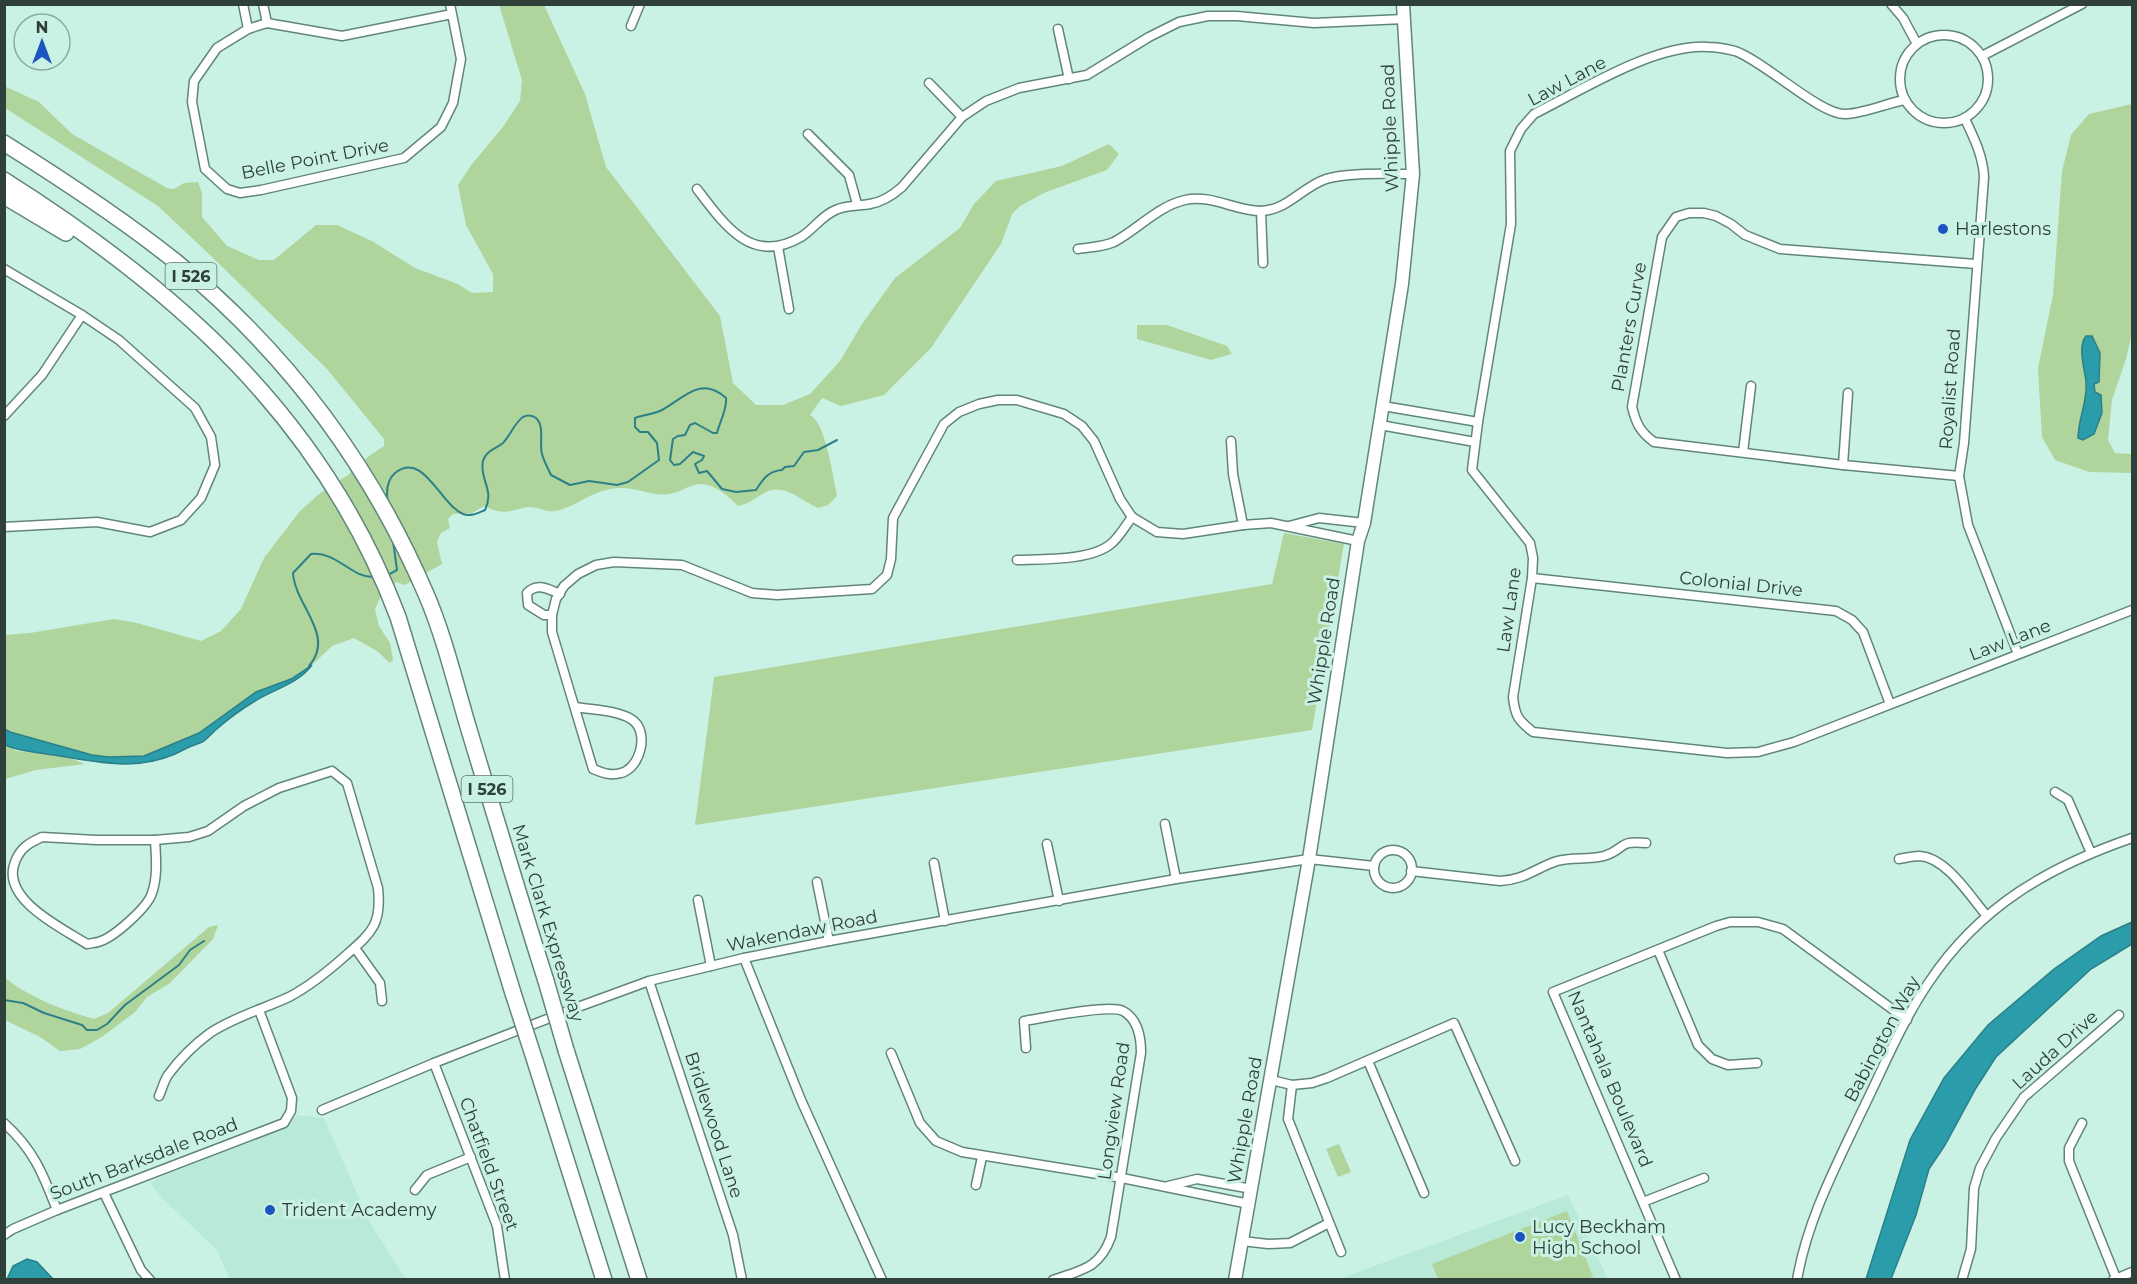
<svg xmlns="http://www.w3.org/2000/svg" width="2137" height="1284" font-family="Montserrat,sans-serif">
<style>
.built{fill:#b9ead8}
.green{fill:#afd49c}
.water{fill:#2a9caa;stroke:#2c8088;stroke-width:1.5}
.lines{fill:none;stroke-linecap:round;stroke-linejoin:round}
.stream{stroke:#2c8088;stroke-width:2}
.street-casing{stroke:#618679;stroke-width:11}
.secondary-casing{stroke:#618679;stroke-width:15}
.highway-casing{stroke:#618679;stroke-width:18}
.street{stroke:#fff;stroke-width:8}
.secondary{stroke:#fff;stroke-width:12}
.highway{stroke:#fff;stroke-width:15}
.highway-bridge-casing{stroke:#618679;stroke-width:18;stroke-linecap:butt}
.highway-bridge{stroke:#fff;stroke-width:15}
.poi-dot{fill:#1c55c1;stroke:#caf2e4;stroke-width:2}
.labels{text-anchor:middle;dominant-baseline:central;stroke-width:6;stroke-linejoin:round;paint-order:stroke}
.shield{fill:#caf2e4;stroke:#5e756c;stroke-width:1.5}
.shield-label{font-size:16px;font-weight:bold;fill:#2f3f39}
.street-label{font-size:18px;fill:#2f3f39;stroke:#caf2e4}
.poi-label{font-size:18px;fill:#2f3f39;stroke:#caf2e4;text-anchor:start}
</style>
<rect width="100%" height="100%" fill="#caf2e4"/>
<!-- built -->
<g class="built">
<polygon points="297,1115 324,1118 370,1223 406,1279 230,1279 216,1249 161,1197 150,1182 272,1132 288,1124"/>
<polygon points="1568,1195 1608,1279 1336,1280"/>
</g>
<!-- green -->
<g class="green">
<path d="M499,5H544L585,94L606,167L720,316L733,383L756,405H783L810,394L840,361L862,324L895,278L960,228L974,204L996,181L1062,166L1109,144L1119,154L1107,170L1046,192L1020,206L1012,214L1001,244L931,348L884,395L841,406L822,398L810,415C826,423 833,477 837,496L828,505L818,508C800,500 784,482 764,493C754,499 749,504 738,506C729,496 713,483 699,484C689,485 679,493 669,494C654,497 636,487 619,488C593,489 577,507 555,511C546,513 537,506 528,507C507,511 506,516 484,506L472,513L453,514L448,519L450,528L441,533L437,542L442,564L405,585L396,582L379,600L375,609L379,626L390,643L393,660L390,663L377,651L354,638L332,646L312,665L291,679L256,692L199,733L144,756L109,757L92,755L10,732L5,729V635L30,633L114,619L137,623L201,641L221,631L241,609L264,558L300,511L319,494L348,475L369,456L384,446V439L327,369L210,255L158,206L5,108L4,86L39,102L72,134L167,188L174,189L184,183L198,182L202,193V217L227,246L259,260H274L316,225H337L372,241L415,268L458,284L472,293L493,292V274L466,225L458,185L472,164L503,127L520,101L522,80Z"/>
<polygon points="2132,104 2132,333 2126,359 2112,400 2108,440 2115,453 2132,454 2132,473 2089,472 2055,460 2042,437 2038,368 2053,295 2062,171 2071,135 2089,114"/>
<polygon points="1137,325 1167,325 1227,346 1232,354 1211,360 1137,339"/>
<polygon points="1284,533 1344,544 1312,730 695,825 714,677 1272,584"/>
<polygon points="5,745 17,751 67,757 85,764 36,770 5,779"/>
<path d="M218,925L213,939L170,983L147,997L135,1012L102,1037L80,1049L60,1051L40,1037L5,1020V978C31,998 62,1010 94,1019L108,1013L209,927Z"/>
<polygon points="1339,1144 1351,1172 1338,1177 1326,1149"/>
<polygon points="1567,1211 1593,1277 1586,1280 1438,1279 1432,1264"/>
</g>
<!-- water -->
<g class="water">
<path d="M2086,336H2092L2100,353L2099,382L2094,384L2095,392L2101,395L2102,413L2094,434L2083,440L2078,438C2078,419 2088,401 2086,382C2085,369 2077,347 2086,336Z"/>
<path d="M312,665C298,684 274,689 255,701C242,709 229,718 218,728C213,732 209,737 204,741C199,744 193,745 187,748C143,773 101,763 54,755C37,752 20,752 5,745V729L10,732L92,755L109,757L144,756L199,733L256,692L291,679Z"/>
<polygon points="2132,922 2132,944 2091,969 1996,1057 1976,1088 1945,1145 1929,1169 1916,1215 1891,1279 1866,1279 1910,1140 1944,1078 1988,1025 2054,969 2101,936"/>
<polygon points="27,1259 37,1262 53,1279 7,1279 13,1266"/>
</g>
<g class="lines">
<!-- stream -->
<g class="stream">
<path d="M388,503C386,492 386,481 395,473C423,450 440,504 463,514C471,517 478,513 485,510C495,490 479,479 483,461C485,451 496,449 503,443C510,436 515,422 523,417C527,415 532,415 536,418C545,426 539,444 542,454C544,462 548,468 551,475L570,485L589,481L617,485L628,482L659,460L657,443L648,432H640L635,427V418C644,415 654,414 662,410C684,398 701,375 726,398C727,410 720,421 717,433H713L695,423L690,425L685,435L678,436L673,439L670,460L674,465L680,464L693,452L704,456L702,460L695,464L699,473L707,471L722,489L736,492L756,490C763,479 768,471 782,470L785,467L794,466L804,452L818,450L837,440"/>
<polyline points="386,576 397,570 393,541"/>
<path d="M309,666C336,635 295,606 293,573L311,554C337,551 351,578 374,577"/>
<polyline points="4,1000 23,1003 44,1013 82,1025 87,1030 97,1030 107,1024 125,1005 179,965 190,950 204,941"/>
</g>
<defs>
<g id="street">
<polyline points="243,4 248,29"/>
<polyline points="263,4 267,23"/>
<polyline points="450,4 461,59 453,103 441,127 404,158 261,190 240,193 227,189 205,169 192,102 194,81 217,48 248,29 267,23 342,36 452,14"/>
<polyline points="1891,4 1903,18 1917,44"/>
<polyline points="631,26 640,4"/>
<polyline points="1058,29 1069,79"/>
<circle cx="1944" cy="79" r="44"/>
<polyline points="1982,56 2082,4"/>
<polyline points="929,83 962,117"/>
<path d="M1904,100C1885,104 1865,113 1846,114C1821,116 1764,61 1735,51C1727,49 1716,47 1708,47C1654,44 1582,90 1534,114L1521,129L1510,151L1511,224L1478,422L1472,470L1530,543L1533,558L1532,578L1513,697C1515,716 1518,720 1533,732L1727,753L1758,752L1794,742L2132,610"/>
<path d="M1965,119C1974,138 1983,156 1984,177L1964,443L1959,476L1968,525L2018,654"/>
<polyline points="808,134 849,175 857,204"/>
<path d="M697,189C724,224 751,266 801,237C814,229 823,214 838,209C848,205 859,206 870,204C882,202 893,195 902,187L962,117L986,101L1019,88L1087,75L1149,37L1179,22L1208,16H1237L1314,23L1404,19"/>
<polyline points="1261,211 1263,263"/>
<polyline points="778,247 789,309"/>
<path d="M1078,249C1090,247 1103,247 1114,242C1137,230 1158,206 1185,200C1212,194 1235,211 1261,211C1288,210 1302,187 1326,179C1347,172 1389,174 1413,174"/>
<polyline points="4,269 82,315"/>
<polyline points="1383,406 1478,422"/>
<polyline points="4,416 42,375 82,315 119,340 195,408 211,437 215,465 201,498 181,520 150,532 97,522 4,527"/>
<polyline points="1380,425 1475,442"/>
<polyline points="1231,441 1233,474 1243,525"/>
<polyline points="1743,452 1751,386"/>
<polyline points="1843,465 1848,393"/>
<path d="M1959,476L1843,465L1654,442C1640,432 1636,423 1632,407L1662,237L1676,217L1689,213H1704L1716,216L1731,224L1745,235L1780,249L1976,264"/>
<polyline points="1289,526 1319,518 1364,523"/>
<path d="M1017,560C1043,559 1092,561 1112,543C1120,536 1126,525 1132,517"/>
<polyline points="1532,578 1836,611 1852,620 1863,632 1890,704"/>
<path d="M552,615H544L528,605L527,593C537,582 548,589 560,594"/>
<path d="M576,707C593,710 616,710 631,719C650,730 641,768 621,773C611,776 603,773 593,769L552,632V615L556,599L564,586L578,574L596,565L614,562L682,565L752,593L777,595L872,589L887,575L891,559L893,518L944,424L959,412L979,404L998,400H1017L1064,414L1082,426L1094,441L1120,499L1132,517L1157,532L1183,534L1243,525L1271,523L1358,541"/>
<polyline points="2055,792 2068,800 2091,853"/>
<polyline points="1165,824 1176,879"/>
<path d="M42,837L96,840H155C156,857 158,876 152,893C148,907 115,936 101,941C97,943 91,943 87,944C62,928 0,899 15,862C20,848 29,843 42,837Z"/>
<path d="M155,840L189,837L208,831L244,806L279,788L332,771L347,783L378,888C382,926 371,933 344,957C327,972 310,986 289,997C263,1009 234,1017 210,1033C195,1044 179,1060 168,1075C164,1081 162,1089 159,1096"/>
<polyline points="1047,844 1059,901"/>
<circle cx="1393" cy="869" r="19"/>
<path d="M1899,859C1905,858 1913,856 1919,856C1946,857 1970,896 1986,915"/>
<polyline points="934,863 945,921"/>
<path d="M1411,871L1500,881C1524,880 1536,868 1557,861C1572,857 1589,860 1604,856C1626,849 1617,840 1646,843"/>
<polyline points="817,882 829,941"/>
<polyline points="698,900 711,966"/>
<polyline points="355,948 380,983 382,1001"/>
<polyline points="1658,950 1698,1045 1712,1059 1728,1065 1757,1063"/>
<polyline points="744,958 801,1100 882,1280"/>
<polyline points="649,981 733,1235 742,1280"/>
<path d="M1026,1048L1024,1021C1043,1018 1108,1004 1123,1011C1138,1019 1141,1037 1141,1053L1111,1237C1100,1268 1082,1270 1053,1280"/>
<polyline points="891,1053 920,1123 936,1141 962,1152 1122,1178 1249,1204"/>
<polyline points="1368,1061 1424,1193"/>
<polyline points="434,1063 497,1226 505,1280"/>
<polyline points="1271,1080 1292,1085 1288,1119 1341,1252"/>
<polyline points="1292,1085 1312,1083 1327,1078 1454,1023 1515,1161"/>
<polyline points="322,1110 434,1063 578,1007 649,981 744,958 829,941 1176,879 1309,859 1374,866"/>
<path d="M4,1123C34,1150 43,1174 57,1210"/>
<polyline points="2082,1123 2069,1148 2069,1161 2116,1278"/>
<polyline points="976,1185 982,1157"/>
<polyline points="1168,1186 1197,1179 1252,1189"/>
<polyline points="415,1190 427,1175 471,1157"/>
<polyline points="104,1193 141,1270 150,1280"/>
<polyline points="1643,1202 1704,1178"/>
<polyline points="4,1235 13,1229 57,1210 284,1123 291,1111 292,1098 259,1010"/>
<polyline points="1242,1241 1268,1244 1290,1243 1329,1223"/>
<polyline points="1676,1280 1553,992 1716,926 1730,922 1758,922 1783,929 1907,1020"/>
<path d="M1797,1280C1807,1221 1835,1168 1860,1115C1882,1071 1901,1023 1929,982C1980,906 2048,867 2132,838"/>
<polyline points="1962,1280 1971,1249 1974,1188 1980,1168 1996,1138 2024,1097 2119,1015"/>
<polyline points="2113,1280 2132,1272"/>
</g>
<polyline id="secondary" points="1235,1280 1309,859 1358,541 1364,523 1402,284 1413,174 1403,4"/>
<g id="highway">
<path d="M4,143C63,180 121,218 175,261C285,351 370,464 426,594C445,638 456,687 470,733C495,816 520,899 546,981"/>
<path d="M4,180C178,290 324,420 398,617L513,993"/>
<polyline points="4,196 66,233"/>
<polyline points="566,1050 639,1280"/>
<polyline points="535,1061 604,1280"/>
</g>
</defs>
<!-- street casing -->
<use href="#street" class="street-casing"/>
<!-- secondary casing -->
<use href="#secondary" class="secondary-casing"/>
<!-- highway casing -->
<use href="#highway" class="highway-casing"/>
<!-- street -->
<use href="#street" class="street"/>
<!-- secondary -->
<use href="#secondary" class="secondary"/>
<!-- highway -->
<use href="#highway" class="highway"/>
<defs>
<g id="highway-bridge">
<polyline points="546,981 566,1050"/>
<polyline points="513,993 535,1061"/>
</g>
</defs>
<!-- highway-bridge casing -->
<use href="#highway-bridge" class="highway-bridge-casing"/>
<!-- highway-bridge -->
<use href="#highway-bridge" class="highway-bridge"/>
</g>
<!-- markers -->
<g class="poi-dot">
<circle cx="1943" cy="229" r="6"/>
<circle cx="270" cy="1210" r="6"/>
<circle cx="1520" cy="1237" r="6"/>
</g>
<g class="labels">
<!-- shield labels -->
<g class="shield">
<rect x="165.5" y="263" width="51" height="26" rx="4.5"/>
<rect x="461.5" y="776" width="51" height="26" rx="4.5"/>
</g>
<g class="shield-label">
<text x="191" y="276">I 526</text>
<text x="487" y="789">I 526</text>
</g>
<!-- street labels -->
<g class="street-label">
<text transform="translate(1567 81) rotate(-28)">Law Lane</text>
<text transform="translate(1390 128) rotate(-92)">Whipple Road</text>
<text transform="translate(315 159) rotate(-11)">Belle Point Drive</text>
<text transform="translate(1629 327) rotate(-80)">Planters Curve</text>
<text transform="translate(1950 389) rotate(-86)">Royalist Road</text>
<text transform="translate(1741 584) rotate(6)">Colonial Drive</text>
<text transform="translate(1509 610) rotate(-82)">Law Lane</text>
<text transform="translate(2010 640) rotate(-21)">Law Lane</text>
<text transform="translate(1324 641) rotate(-81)">Whipple Road</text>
<text transform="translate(548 923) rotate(73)">Mark Clark Expressway</text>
<text transform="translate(802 931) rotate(-11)">Wakendaw Road</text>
<text transform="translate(1882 1039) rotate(-62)">Babington Way</text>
<text transform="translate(2055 1050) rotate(-42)">Lauda Drive</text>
<text transform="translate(1610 1079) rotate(67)">Nantahala Boulevard</text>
<text transform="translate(1114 1111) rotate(-82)">Longview Road</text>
<text transform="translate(1245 1120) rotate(-80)">Whipple Road</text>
<text transform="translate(714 1125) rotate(72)">Bridlewood Lane</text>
<text transform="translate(144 1159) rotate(-21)">South Barksdale Road</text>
<text transform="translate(489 1164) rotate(70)">Chatfield Street</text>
</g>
<!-- poi labels -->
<g class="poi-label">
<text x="1955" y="229">Harlestons</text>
<text x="282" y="1210">Trident Academy</text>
<text x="1532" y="1227">Lucy Beckham<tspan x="1532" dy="21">High School</tspan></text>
</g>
</g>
<!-- border -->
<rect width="2137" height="1284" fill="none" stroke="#2f3f39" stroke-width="12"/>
<!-- north arrow -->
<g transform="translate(42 42)"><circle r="28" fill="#caf2e4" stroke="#8caaa0" stroke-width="1.5"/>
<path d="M0-4.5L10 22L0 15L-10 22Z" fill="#1c55c1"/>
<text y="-9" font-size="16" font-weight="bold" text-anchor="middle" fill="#2f3f39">N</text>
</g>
</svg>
